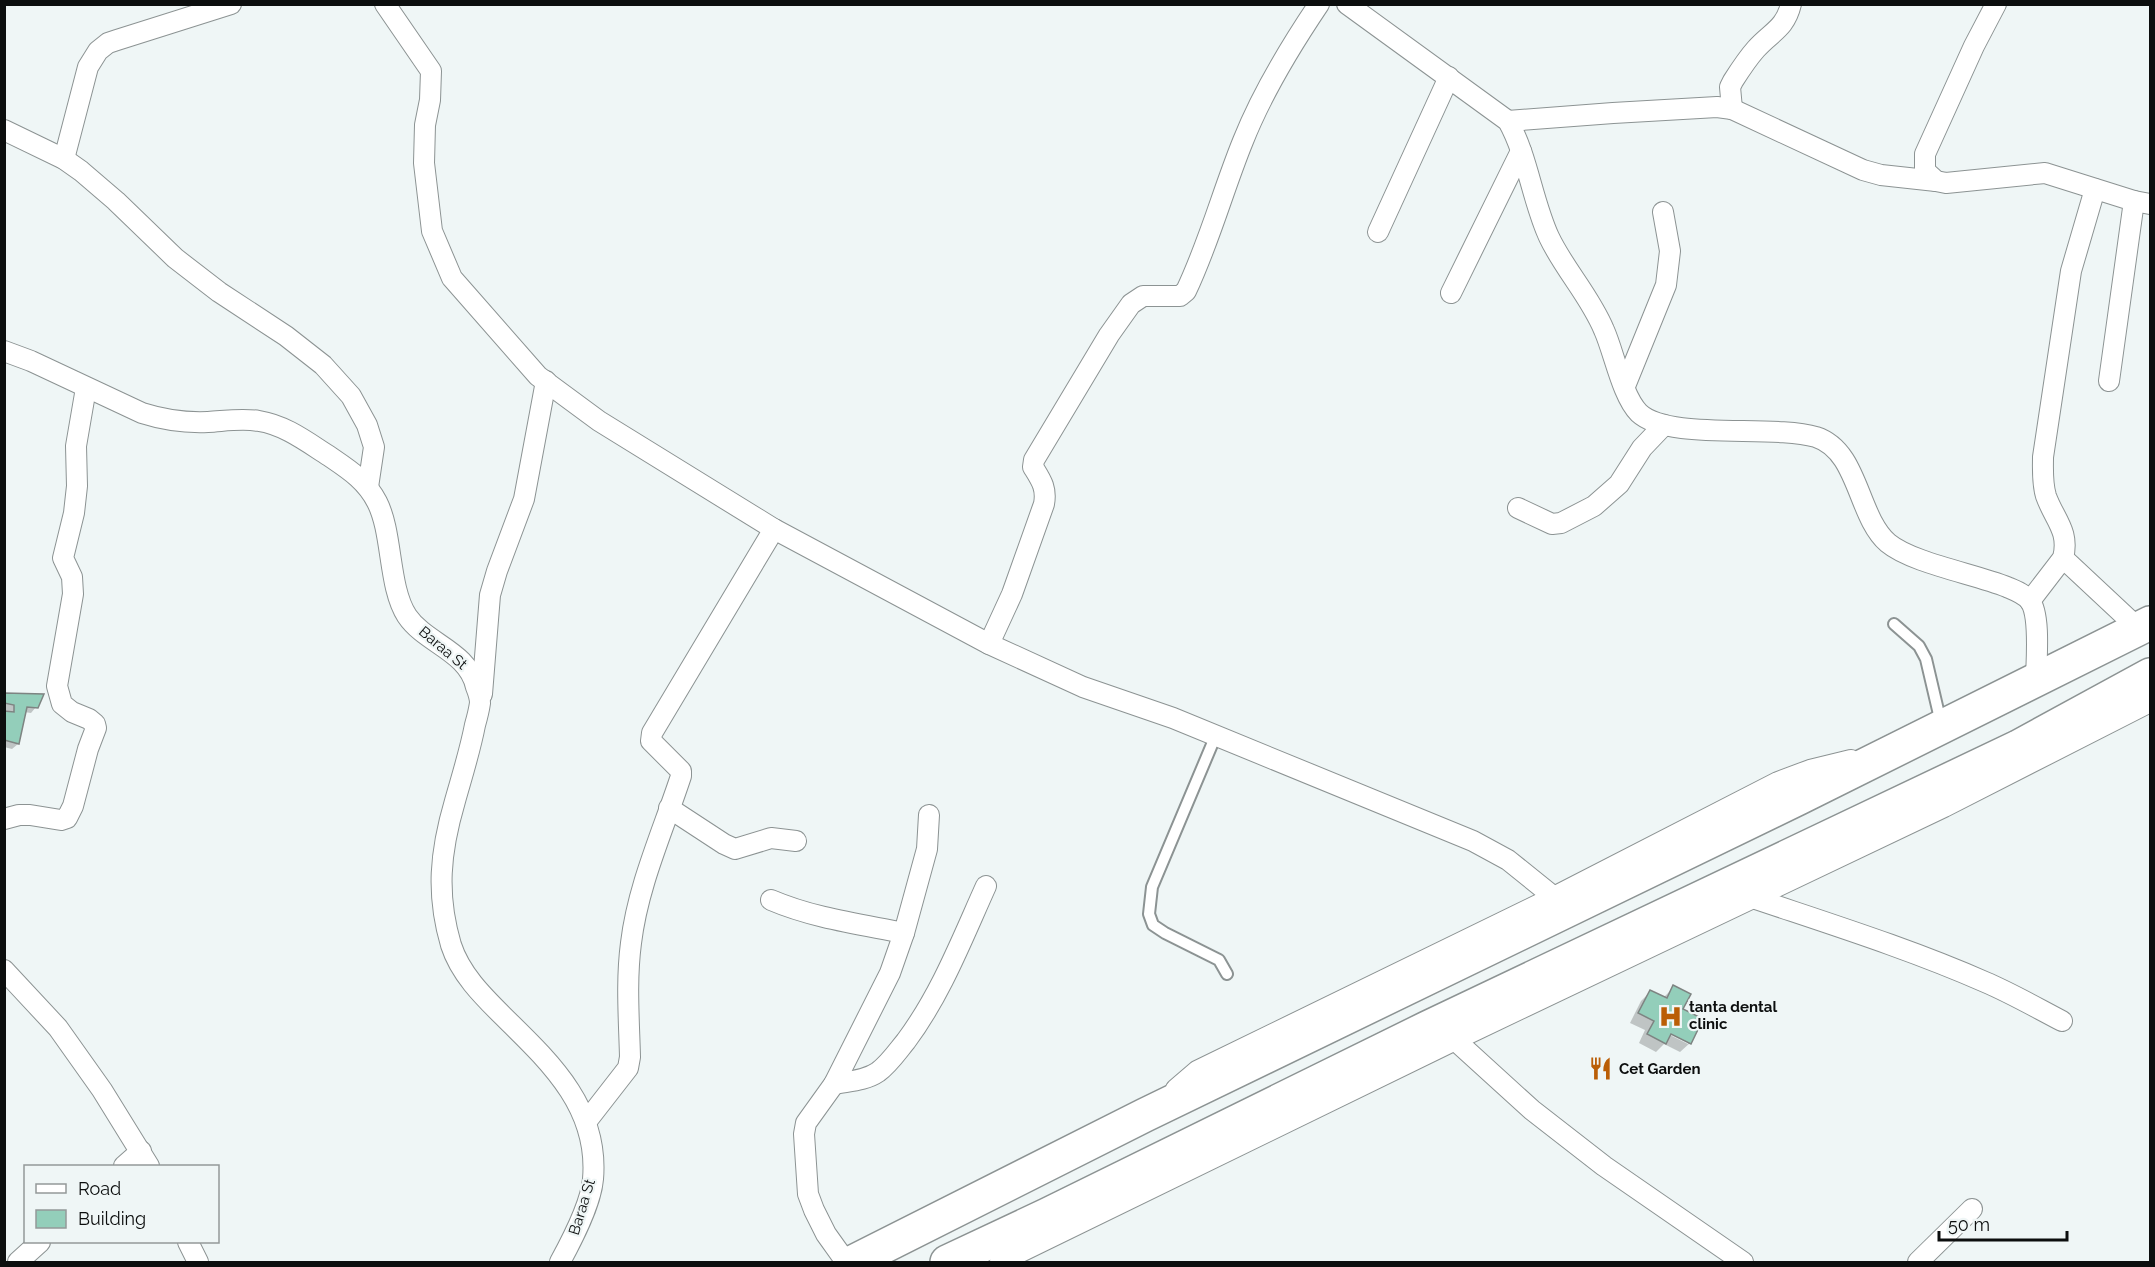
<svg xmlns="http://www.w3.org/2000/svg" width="2155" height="1267" font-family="Raleway,sans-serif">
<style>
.shadow{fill:#0003;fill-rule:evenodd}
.building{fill:#93ceba;stroke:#7e8482;stroke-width:1.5}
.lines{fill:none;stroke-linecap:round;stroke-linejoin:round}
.lane-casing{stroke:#8c9393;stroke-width:14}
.street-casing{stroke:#8c9393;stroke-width:22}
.highway-casing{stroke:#8c9393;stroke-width:36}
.lane{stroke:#fff;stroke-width:10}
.street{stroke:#fff;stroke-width:20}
.highway{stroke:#fff;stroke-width:33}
.labels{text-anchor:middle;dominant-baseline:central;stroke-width:4.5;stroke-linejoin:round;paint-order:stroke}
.street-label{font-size:15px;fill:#0c0e0e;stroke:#eff6f6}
.poi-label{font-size:15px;font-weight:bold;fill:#0c0e0e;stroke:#eff6f6;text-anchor:start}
</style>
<rect width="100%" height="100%" fill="#eff6f6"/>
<!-- shadow -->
<g class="shadow">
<polygon points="4,694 36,707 31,713 24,712 18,744 12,749 4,747"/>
<path d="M1674,987L1690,1043L1680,1052L1664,1044L1656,1052L1639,1043L1645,1030L1630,1023L1641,1001L1650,992L1663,998ZM1665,1029L1688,1041V1044L1664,1032Z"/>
</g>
<!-- building -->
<g class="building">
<polygon points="4,693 44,694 38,708 27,707 19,744 4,740 4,711 14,712 14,705 4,703"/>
<polygon points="1673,985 1691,994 1683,1009 1703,1019 1691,1044 1671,1034 1666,1044 1647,1034 1654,1021 1638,1013 1650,990 1667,998"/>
</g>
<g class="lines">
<defs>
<g id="lane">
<polyline points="1894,624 1919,646 1926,659 1941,723"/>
<polyline points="1216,735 1152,887 1149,914 1153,925 1165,933 1219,960 1227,974"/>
</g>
<g id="street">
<polyline points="385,4 431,71 430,100 425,125 424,163 432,231 452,278 538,376 599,421 774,529 989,644 1083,687 1173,718 1473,841 1508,860 1554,897"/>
<path d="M1347,4L1508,121C1528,157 1532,200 1549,237C1564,269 1590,296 1604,330C1614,352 1622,396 1639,413C1669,441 1772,424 1816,437C1859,451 1857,516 1888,543C1912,563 1975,574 2007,587C2014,590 2025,594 2030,601C2041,616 2036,663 2036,681"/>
<polyline points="1996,4 1974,46 1925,154 1925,171 1936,181 1946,183 2045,173 2134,201 2150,204"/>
<path d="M1732,109L1730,87L1733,81C1740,70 1747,59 1756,49C1771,32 1785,29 1791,4"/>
<polyline points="1508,121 1613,113 1717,107 1732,109 1863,170 1881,175 1936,181"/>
<polyline points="4,130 64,159 81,171 116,201 175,258 219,292 286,336 323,365 351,396 367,425 374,447 368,487"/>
<polyline points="64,159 88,67 98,51 108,43 117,40 231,4"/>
<polyline points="1378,232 1449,77"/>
<polyline points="1451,293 1521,151"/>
<path d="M4,351L31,361L142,413C164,420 185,423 208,422C225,421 242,418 259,421C285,425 307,442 329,456C348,469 366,480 377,502C393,533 388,587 407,616C426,644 468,651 476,687C478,692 480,698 480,703C479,710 477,718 475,725C470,751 462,776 455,801C440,852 436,894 451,945C461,976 486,999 508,1021C553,1065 599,1110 593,1179C591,1204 572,1240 560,1262"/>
<polyline points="2109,381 2134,201"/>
<polyline points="1625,386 1666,285 1670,251 1663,212"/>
<polyline points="1518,508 1552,524 1561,523 1594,506 1619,484 1642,448 1664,425"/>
<polyline points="2063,558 2139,629"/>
<path d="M2030,601L2063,558C2070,531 2054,519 2046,496C2042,483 2043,470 2043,457L2071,271L2095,189"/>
<path d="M989,644L1012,594L1044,504C1047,488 1041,480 1033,467L1034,460L1109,335L1131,304L1143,296H1180L1186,291C1209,243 1223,190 1243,141C1262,93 1290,47 1319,4"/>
<polyline points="482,694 490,595 497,571 524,499 546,381"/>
<polyline points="669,808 724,844 735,849 771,838 796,841"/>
<polyline points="4,819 19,815 30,815 61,820 67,818 73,806 88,749 96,728 95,724 89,719 72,712 62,704 57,686 73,594 72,577 63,558 74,513 77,486 76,446 86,388"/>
<path d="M1753,898C1830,924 1910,949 1985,982C2011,993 2037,1008 2062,1021"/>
<path d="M771,900C813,918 859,924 904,933"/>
<polyline points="4,970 58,1028 102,1090 149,1166"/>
<polyline points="1455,1040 1532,1110 1604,1166 1743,1262"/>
<path d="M834,1084C848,1081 865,1081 878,1072C889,1064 897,1052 906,1041C941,994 962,939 986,886"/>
<polyline points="1176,1089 1197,1071 1554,897 1778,782 1810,770 1851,760"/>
<path d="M586,1122L628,1068L630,1057C629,1019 626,981 631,943C638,885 663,831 681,776V771L651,741L652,733L774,529"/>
<polyline points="124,1166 141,1151"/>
<polyline points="188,1242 198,1262"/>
<polyline points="18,1262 40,1242"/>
<polyline points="846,1262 826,1234 814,1210 808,1194 804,1134 806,1123 834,1084 890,973 904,933 927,849 929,815"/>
<polyline points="1000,1262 1455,1040 1944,807 2150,702"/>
<polyline points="1918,1262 1972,1209"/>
</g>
<g id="highway">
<polyline points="853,1262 1145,1115 1799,798 2150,623"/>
<polyline points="947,1262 1047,1215 1427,1028 2018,747 2150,675"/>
</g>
</defs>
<!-- lane casing -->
<use href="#lane" class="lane-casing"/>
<!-- street casing -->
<use href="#street" class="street-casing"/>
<!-- highway casing -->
<use href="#highway" class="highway-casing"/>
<!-- lane -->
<use href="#lane" class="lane"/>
<!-- street -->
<use href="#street" class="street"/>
<!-- highway -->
<use href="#highway" class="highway"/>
</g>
<!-- icons -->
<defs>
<symbol id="hospital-bare" viewBox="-9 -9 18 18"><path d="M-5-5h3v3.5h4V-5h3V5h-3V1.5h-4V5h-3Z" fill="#ba5e06" stroke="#eff6f6" stroke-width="2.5" paint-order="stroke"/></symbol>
<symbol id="restaurant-bare" viewBox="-9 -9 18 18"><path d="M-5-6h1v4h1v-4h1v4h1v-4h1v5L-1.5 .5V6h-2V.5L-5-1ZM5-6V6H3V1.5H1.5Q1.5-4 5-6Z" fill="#ba5e06" stroke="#eff6f6" stroke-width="2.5" paint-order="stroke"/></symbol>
</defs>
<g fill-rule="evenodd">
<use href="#hospital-bare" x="1654" y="1000" width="33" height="33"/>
<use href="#restaurant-bare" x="1584" y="1052" width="33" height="33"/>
</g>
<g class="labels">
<!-- street labels -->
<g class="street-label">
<text transform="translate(443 648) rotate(40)">Baraa St</text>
<text transform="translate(582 1207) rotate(-73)">Baraa St</text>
</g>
<!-- poi labels -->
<g class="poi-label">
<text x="1689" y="1007">tanta dental<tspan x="1689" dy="17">clinic</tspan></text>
<text x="1619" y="1069">Cet Garden</text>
</g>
</g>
<!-- border -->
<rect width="2155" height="1267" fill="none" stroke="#0c0e0e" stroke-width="12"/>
<!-- legend -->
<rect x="24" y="1165" width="195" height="78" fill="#eff6f6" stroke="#949999" stroke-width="1.5"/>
<rect x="36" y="1184" width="30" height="9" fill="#ffffff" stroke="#949999" stroke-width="1.5"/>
<text x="78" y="1195" font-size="18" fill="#0c0e0e">Road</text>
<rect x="36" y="1210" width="30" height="18" fill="#93ceba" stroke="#949999" stroke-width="1.5"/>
<text x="78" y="1225" font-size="18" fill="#0c0e0e">Building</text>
<!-- scale -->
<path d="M1939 1231v9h128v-9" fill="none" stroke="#0c0e0e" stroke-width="3"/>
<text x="1948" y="1231" font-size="18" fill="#0c0e0e" stroke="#eff6f6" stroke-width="4.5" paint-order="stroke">50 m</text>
</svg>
